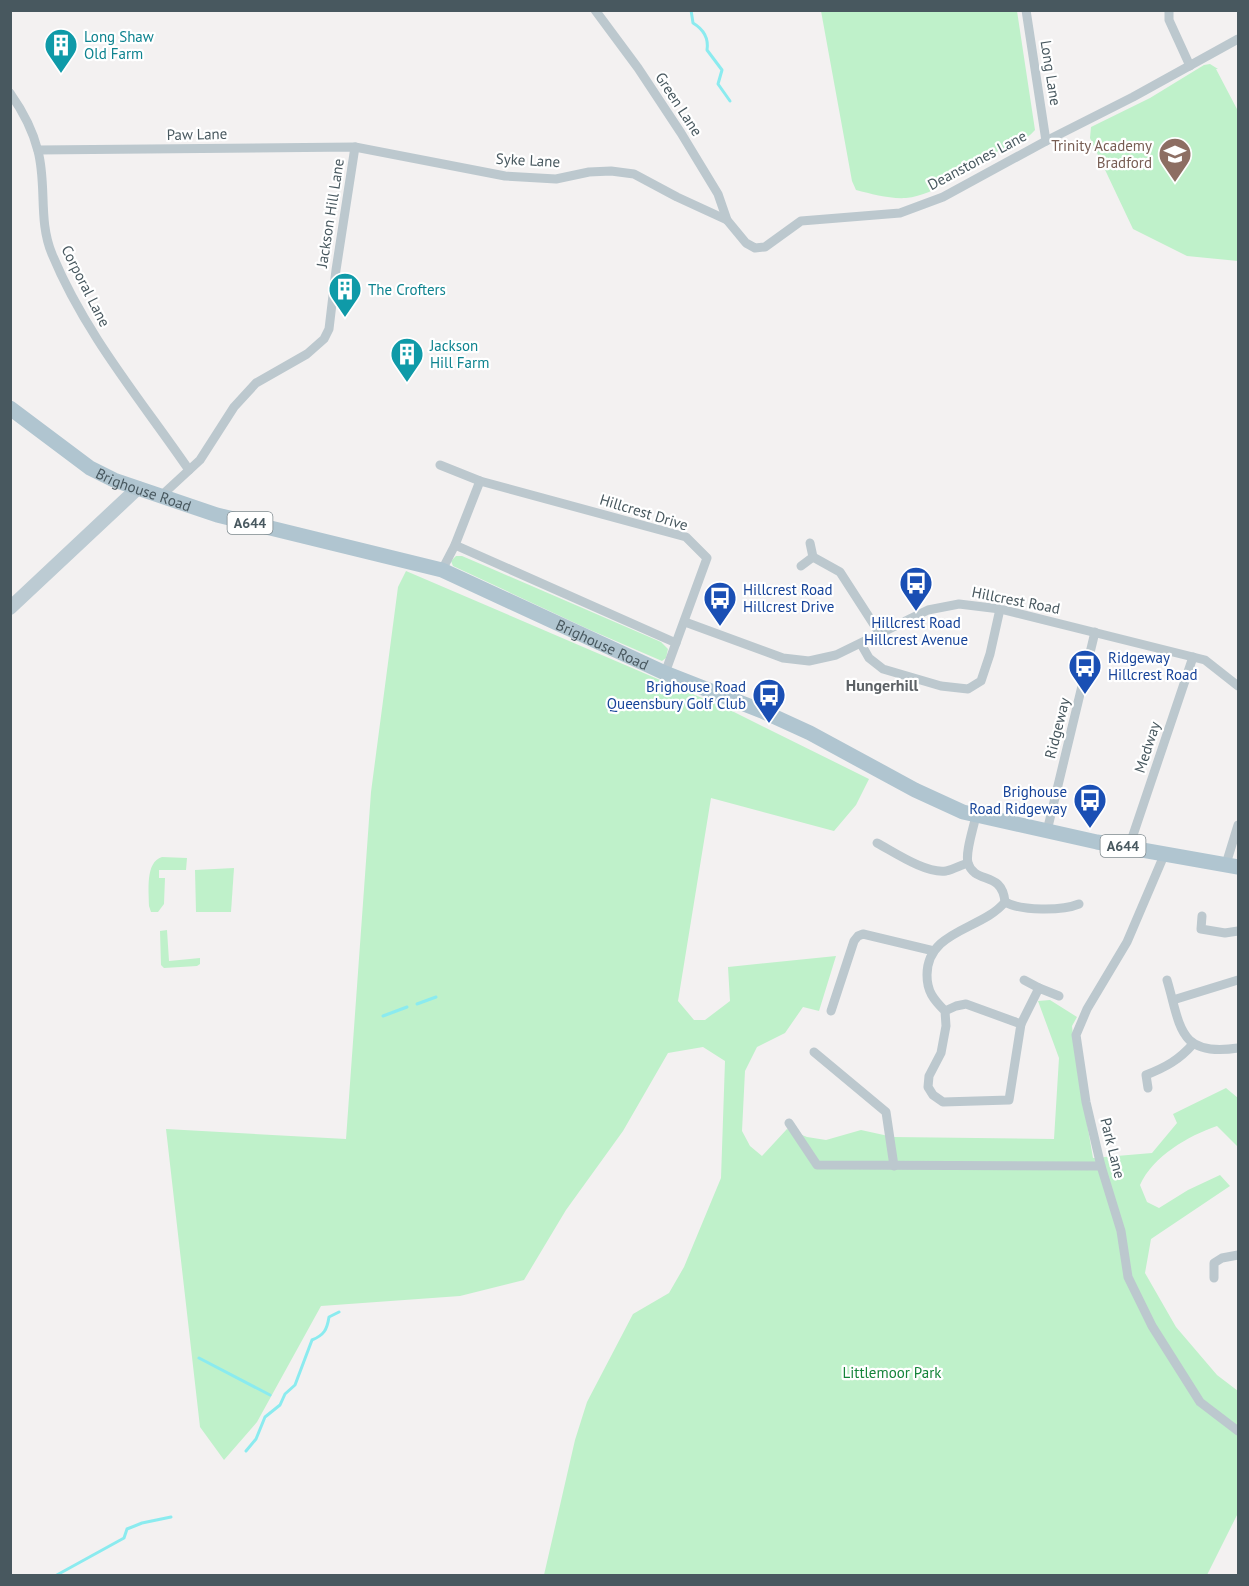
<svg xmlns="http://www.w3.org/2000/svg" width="1249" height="1586" font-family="'PT Sans',sans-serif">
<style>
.green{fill:#bff1ca}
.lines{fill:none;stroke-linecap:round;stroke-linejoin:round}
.stream{stroke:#8bebef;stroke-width:3}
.street{stroke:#bcc8ce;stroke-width:9}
.secondary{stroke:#bccbd3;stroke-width:14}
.primary{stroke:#b0c5d0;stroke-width:15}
.labels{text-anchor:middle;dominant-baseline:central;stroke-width:4.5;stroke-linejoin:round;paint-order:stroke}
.shield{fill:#fff;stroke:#7f8a8f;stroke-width:1.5}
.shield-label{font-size:14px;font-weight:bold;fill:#48585f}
.culture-label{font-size:15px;fill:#0d838f;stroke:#fff;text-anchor:start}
.street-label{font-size:15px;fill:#48585f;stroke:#fff}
.education-label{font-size:15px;fill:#785e54;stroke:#fff;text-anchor:end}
.transit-label{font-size:15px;fill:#164399;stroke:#fff;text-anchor:start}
.park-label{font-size:15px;fill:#15843a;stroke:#fff}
.neighbourhood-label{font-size:16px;font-weight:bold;fill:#5d6266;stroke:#fff}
</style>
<rect width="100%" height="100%" fill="#f3f1f1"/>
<!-- green -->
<g class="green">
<path d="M821,11H1017L1035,130C1023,144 1007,146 992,154C964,169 938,195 906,198C889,199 872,194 856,190L852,181Z"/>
<polygon points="1210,64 1218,69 1216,69 1238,111 1238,261 1187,256 1133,229 1090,138 1091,127 1150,98 1204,65"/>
<polygon points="456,556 462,556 490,568 661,642 668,649 666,658 662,661 588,629 453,566 451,561"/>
<path d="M406,571L730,710L869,779L856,805L834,831L711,798L678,1001L694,1020H705L730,1001L728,967L836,956L819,1011L803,1007L785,1033L757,1047L745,1071L742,1131L750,1146L762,1156L787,1129L807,1137L826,1140L861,1130L893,1137L1054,1139L1059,1058L1038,1001L1050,1000L1077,1017L1072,1026L1075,1054L1093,1158L1152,1153L1177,1123L1173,1114L1226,1088L1238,1098V1147L1217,1126C1188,1136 1153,1156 1140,1185L1147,1202L1159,1208L1188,1190L1220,1175L1230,1186L1151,1239L1145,1273L1176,1327L1217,1375L1238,1391V1513L1207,1575H544L575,1440L587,1402L633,1314L669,1293L684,1267L721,1178L725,1061L703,1047L668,1053L623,1131L566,1210L524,1280L460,1296L321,1306L257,1422L224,1460L200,1427L166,1129L346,1139L371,792L398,587Z"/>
<path d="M162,857L187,858L186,870H159V878H165L164,904L158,912H151L149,906C149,891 145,862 162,857Z"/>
<polygon points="234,868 231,912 196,912 195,870"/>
<polygon points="167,930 169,961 200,958 200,964 197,966 164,968 161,965 160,931"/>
</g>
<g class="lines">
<!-- stream -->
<g class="stream">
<path d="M691,10L693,23C703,29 709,37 707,50L722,70L718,84L730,101"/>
<polyline points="417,1004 436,997"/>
<polyline points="383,1016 407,1007"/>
<polyline points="199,1358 270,1395"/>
<path d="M246,1451L256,1439L265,1417L280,1405L285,1394L295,1385L312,1340C324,1335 327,1330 329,1317L339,1312"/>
<polyline points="55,1576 124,1538 127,1529 142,1523 171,1517"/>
</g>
<!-- street -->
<g class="street">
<polyline points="595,10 638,68 681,133 718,194 727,220 746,243 755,248 765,247 801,221 900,213 943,197 1046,141 1133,97 1238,39"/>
<polyline points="1026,10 1046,141"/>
<polyline points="1169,10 1169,20 1190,66"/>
<path d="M10,93C22,110 33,131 38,151C47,185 38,221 52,254C85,334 141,400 189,470"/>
<polyline points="38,150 355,147 505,176 556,179 589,172 611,171 634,174 677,197 727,220"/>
<polyline points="440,465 480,481 686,537 707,558 665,673"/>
<polyline points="161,496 200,460 234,407 256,383 307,354 324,339 329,329 336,270 355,147"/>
<polyline points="810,543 813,557 840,572 880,634"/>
<polyline points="455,545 676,643"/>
<polyline points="801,566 813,557"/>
<polyline points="442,570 455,545 480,481"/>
<polyline points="685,622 783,658 809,661 836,655 928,610 959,604 1000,609 1205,660 1238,686"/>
<polyline points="861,644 869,658 883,669 941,686 968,689 981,681 990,654 1000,609"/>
<polyline points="1047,831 1095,632"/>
<path d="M877,843C894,852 926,874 946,871C954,869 961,865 968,863"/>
<polyline points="1129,847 1193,657"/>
<polyline points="1165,853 1127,942 1087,1009 1076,1035 1086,1102 1101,1166 1121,1231 1128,1277 1152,1326 1200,1402 1238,1431"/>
<polyline points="1226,864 1238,825"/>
<path d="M1005,902C1021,911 1062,911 1079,904"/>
<polyline points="1202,916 1201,929 1225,933 1238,931"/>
<polyline points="1024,980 1039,988"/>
<path d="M1167,980C1181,1027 1178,1057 1238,1048"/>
<polyline points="1173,1000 1238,980"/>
<polyline points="831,1011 854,941 858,936 863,934 934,951"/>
<path d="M945,1011L946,1026L941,1053L929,1076L928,1087L933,1095L943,1102L1009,1100L1021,1024L966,1004L956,1006L945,1011C933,999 927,991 927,975C927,930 982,930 1005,902C1002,870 975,885 968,863C965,852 974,827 976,815"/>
<polyline points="1021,1024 1039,988 1059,996"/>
<polyline points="814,1052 886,1112 894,1166"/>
<path d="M1148,1088L1146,1075C1166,1067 1179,1060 1193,1044"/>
<polyline points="789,1123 817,1165 1101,1166"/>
<polyline points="1214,1278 1214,1263 1222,1258 1238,1255"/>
</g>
<!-- secondary -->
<polyline class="secondary" points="10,608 138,488"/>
<!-- primary -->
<path class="primary" id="s1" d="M10,408L90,468L114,480L217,515L442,570L665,673L762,711L810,733L915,790L963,812L1097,842L1238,867"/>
</g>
<!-- icons -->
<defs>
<symbol id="building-pin" viewBox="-11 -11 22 30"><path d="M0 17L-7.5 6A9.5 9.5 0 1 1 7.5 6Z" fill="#0f9aa8" stroke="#fff"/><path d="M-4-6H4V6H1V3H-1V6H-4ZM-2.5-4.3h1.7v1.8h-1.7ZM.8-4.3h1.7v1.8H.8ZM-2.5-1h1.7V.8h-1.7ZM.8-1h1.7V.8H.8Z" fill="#fff"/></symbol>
<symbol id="school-pin" viewBox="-11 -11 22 30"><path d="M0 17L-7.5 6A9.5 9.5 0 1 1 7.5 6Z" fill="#8d6e63" stroke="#fff"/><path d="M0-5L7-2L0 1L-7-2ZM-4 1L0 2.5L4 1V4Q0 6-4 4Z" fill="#fff"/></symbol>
<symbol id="bus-pin" viewBox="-11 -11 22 30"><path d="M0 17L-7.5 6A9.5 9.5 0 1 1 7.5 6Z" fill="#1a4fb4" stroke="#fff"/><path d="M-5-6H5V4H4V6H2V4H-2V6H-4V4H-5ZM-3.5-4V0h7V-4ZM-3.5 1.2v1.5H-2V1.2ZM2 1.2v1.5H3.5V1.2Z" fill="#fff"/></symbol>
</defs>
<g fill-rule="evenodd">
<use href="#building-pin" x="42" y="26" width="38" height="52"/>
<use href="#school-pin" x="1156" y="135" width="38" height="52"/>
<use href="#building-pin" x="326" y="270" width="38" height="52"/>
<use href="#building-pin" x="388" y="335" width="38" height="52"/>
<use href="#bus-pin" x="897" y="564" width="38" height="52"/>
<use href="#bus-pin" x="701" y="579" width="38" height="52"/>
<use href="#bus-pin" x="1066" y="647" width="38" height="52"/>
<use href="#bus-pin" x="750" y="676" width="38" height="52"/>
<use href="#bus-pin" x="1071" y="781" width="38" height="52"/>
</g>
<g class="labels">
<!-- shield labels -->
<g class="shield">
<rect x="227.5" y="512" width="45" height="22" rx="4.5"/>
<rect x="1100.5" y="835" width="45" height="22" rx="4.5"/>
</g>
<g class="shield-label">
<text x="250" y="523">A644</text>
<text x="1123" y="846">A644</text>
</g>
<!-- culture labels -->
<g class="culture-label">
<text x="84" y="36">Long Shaw<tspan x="84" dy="17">Old Farm</tspan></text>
<text x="368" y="289">The Crofters</text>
<text x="430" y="345">Jackson<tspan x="430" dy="17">Hill Farm</tspan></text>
</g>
<!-- street labels -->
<g class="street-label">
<text transform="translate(1051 73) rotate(81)">Long Lane</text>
<text transform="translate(679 104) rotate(57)">Green Lane</text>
<text transform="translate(197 134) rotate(-1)">Paw Lane</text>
<text transform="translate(528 160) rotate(3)">Syke Lane</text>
<text transform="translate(977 160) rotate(-28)">Deanstones Lane</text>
<text transform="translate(330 213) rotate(-81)">Jackson Hill Lane</text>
<text transform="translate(86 286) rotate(63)">Corporal Lane</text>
<text stroke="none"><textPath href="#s1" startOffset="158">Brighouse Road</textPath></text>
<text transform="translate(644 512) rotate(17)">Hillcrest Drive</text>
<text transform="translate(1016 600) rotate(11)">Hillcrest Road</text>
<text stroke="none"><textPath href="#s1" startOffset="644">Brighouse Road</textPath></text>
<text transform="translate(1057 728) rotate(-76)">Ridgeway</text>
<text transform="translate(1147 747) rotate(-72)">Medway</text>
<text transform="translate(1113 1148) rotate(76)">Park Lane</text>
</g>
<!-- education labels -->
<g class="education-label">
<text x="1152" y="145">Trinity Academy<tspan x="1152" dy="17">Bradford</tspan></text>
</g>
<!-- transit labels -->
<g class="transit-label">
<text x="743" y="589">Hillcrest Road<tspan x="743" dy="17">Hillcrest Drive</tspan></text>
<text x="916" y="622" text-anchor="middle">Hillcrest Road<tspan x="916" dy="17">Hillcrest Avenue</tspan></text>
<text x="1108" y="657">Ridgeway<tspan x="1108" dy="17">Hillcrest Road</tspan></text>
<text x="746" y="686" text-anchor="end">Brighouse Road<tspan x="746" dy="17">Queensbury Golf Club</tspan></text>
<text x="1067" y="791" text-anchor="end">Brighouse<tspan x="1067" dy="17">Road Ridgeway</tspan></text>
</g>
<!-- park labels -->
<g class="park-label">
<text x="892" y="1372">Littlemoor Park</text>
</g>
<!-- neighbourhood labels -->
<g class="neighbourhood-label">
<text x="882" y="685">Hungerhill</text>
</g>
</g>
<!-- border -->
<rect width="1249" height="1586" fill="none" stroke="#48585f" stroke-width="24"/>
</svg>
